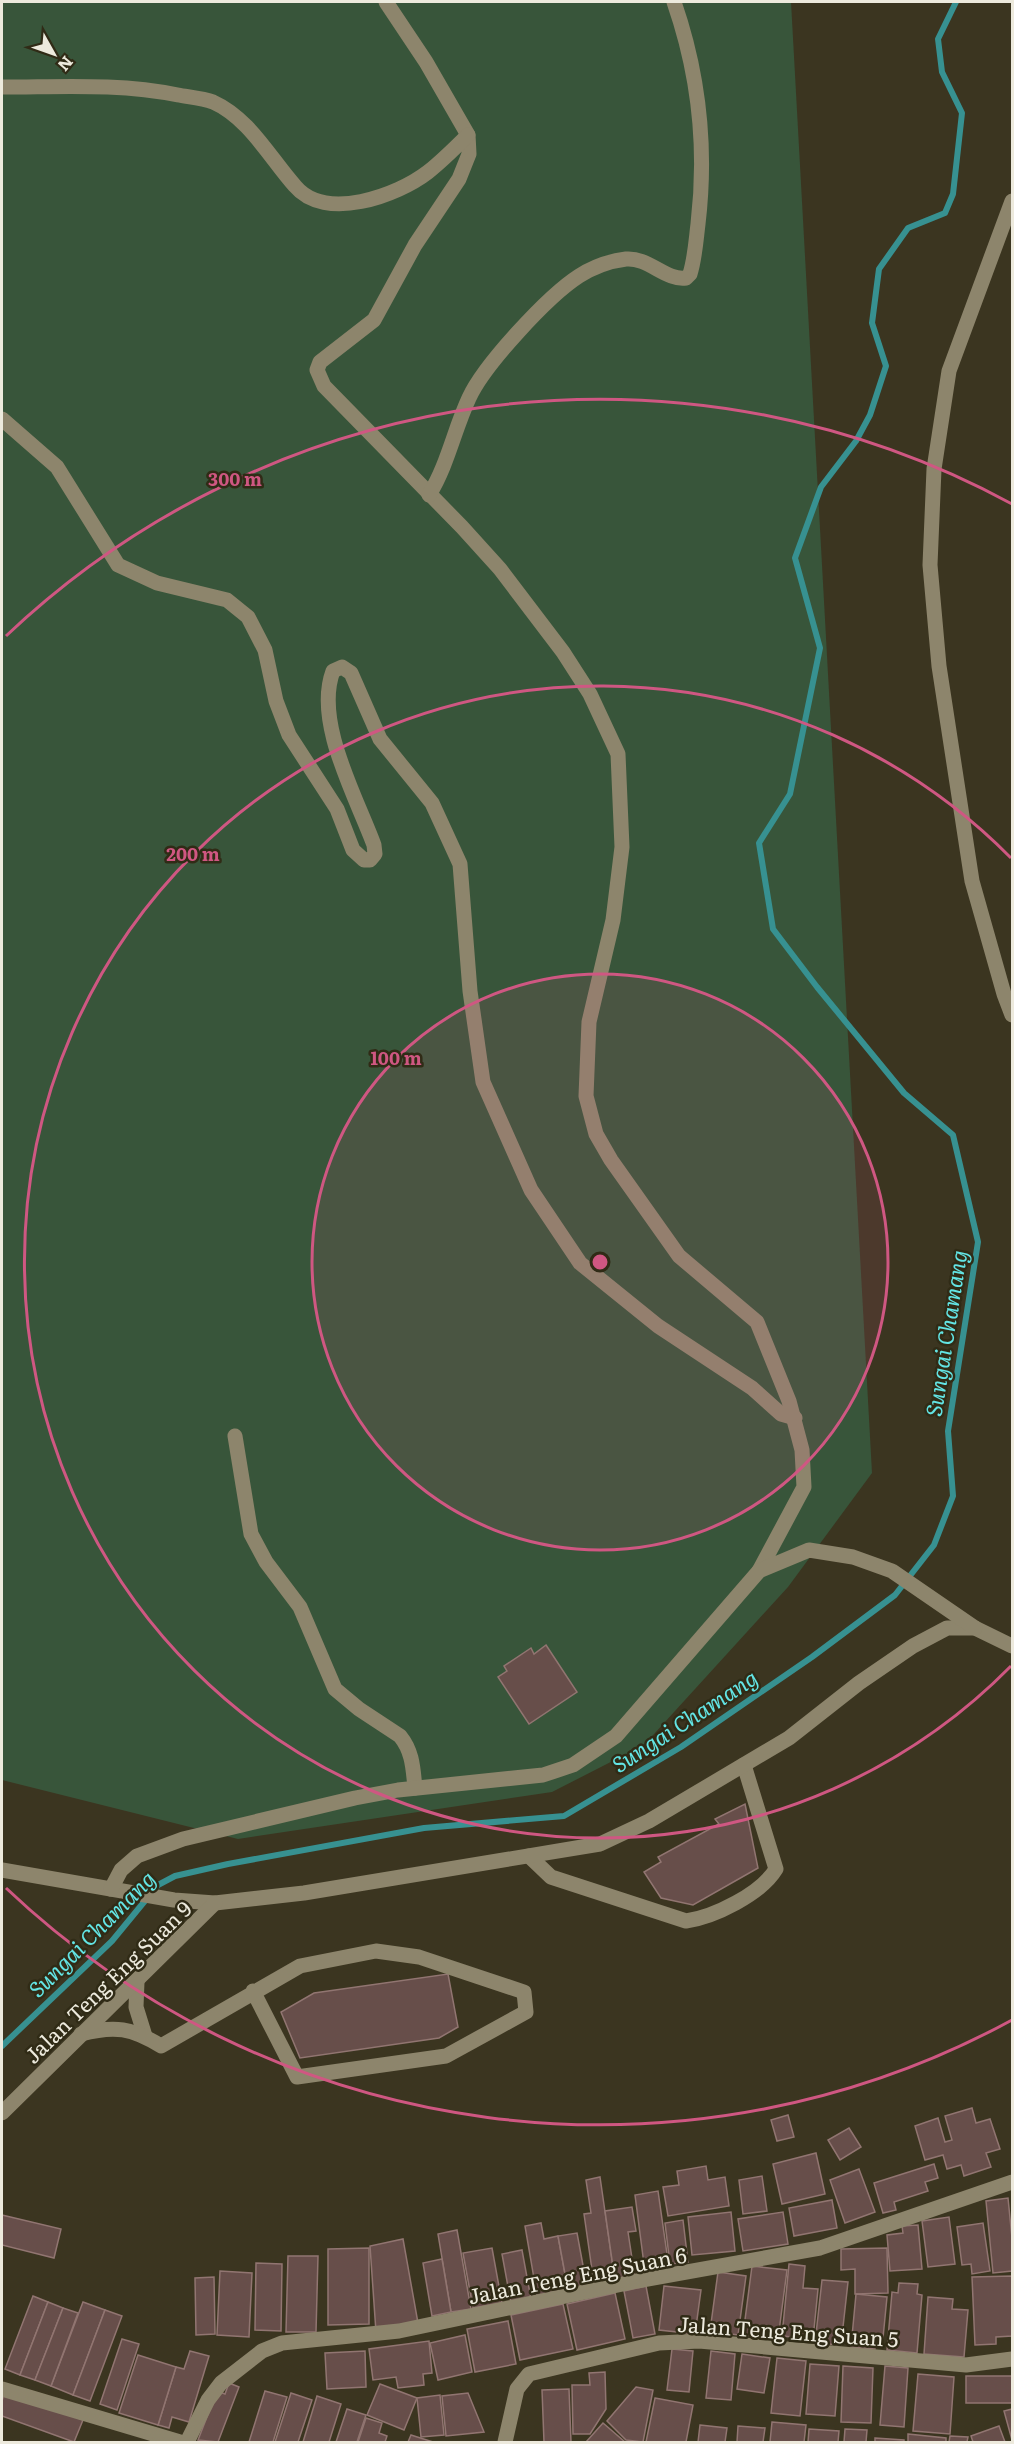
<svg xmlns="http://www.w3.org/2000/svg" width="1014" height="2444" font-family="Literata,serif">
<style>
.green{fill:#38553a}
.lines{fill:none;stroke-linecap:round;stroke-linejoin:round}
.stream{stroke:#379191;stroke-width:6}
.building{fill:#674e4a;stroke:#917571;stroke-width:1.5}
.minor{stroke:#8d856c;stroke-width:15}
.ring{fill:none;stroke:#cf5782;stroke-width:3}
.labels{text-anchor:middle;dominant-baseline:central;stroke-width:5;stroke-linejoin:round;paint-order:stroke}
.street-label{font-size:21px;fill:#edeadd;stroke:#302b16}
.water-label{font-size:22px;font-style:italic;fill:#63e5e5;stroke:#302b16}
.centre{fill:#cf5782;stroke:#302b16;stroke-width:3}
.ring-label{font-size:18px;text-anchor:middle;font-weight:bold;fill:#cf5782;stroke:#302b16;stroke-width:5;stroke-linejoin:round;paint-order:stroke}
</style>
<rect width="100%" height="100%" fill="#3b3520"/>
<!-- green -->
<polygon class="green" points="2,2 791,2 872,1473 788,1587 644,1745 552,1792 238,1839 2,1780"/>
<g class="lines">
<!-- stream -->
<polyline class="stream" points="2,2046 112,1941 158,1885 175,1876 228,1864 424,1828 564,1816 681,1747 812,1657 895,1595 934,1545 953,1496 948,1431 978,1242 953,1135 904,1093 817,987 773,929 759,843 790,794 820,648 795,558 821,487 856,441 870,415 886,366 872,323 879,269 908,228 945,213 953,194 962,113 942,72 938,39 956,2"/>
</g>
<!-- building -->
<g class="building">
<polygon points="546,1645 577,1692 529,1724 498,1677 507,1671 504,1666 531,1648 534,1654"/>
<polygon points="745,1804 758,1868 693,1905 661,1898 644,1872 661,1862 658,1857 719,1824 715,1819"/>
<polygon points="448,1974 458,2027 439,2038 300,2058 281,2012 314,1993"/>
<polygon points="972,2108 976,2123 990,2119 1000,2149 986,2153 991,2167 964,2176 961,2165 947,2169 943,2155 925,2160 915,2126 938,2118 945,2142 952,2140 945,2116"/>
<polygon points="788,2115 794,2137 777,2141 771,2120"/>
<polygon points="849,2128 861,2147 840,2160 828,2140"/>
<polygon points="816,2153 825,2194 782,2204 773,2164"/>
<polygon points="934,2164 938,2178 925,2182 928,2191 894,2202 896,2210 883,2213 874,2183"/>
<polygon points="706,2166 708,2180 725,2177 729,2206 668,2216 663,2187 679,2185 677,2171"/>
<polygon points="859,2169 875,2212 845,2223 830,2180"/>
<polygon points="762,2176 767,2211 743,2214 739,2180"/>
<polygon points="600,2177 615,2281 594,2284 584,2214 591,2213 586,2180"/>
<polygon points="658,2191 669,2268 645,2272 635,2195"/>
<polygon points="1008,2198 1012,2238 1012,2271 993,2273 986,2201"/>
<polygon points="832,2200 837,2228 794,2236 789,2208"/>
<polygon points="632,2207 636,2231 628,2232 635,2278 615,2281 605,2211"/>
<polygon points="731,2212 735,2251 692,2255 688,2217"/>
<polygon points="783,2212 788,2244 743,2251 738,2219"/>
<polygon points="2,2215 61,2229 54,2258 2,2245"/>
<polygon points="949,2217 955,2264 928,2267 922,2221"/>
<polygon points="683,2220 688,2262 670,2264 665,2223"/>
<polygon points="541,2223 544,2239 558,2236 568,2290 537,2296 525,2226"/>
<polygon points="983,2223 990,2271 972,2274 971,2264 962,2265 957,2227"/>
<polygon points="918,2225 922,2269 890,2271 887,2235 903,2233 902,2226"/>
<polygon points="457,2230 471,2309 451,2312 438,2234"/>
<polygon points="577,2233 587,2287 568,2290 558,2236"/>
<polygon points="403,2239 418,2323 376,2332 370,2246"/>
<polygon points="369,2248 369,2324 328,2325 328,2249"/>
<polygon points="492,2248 502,2303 473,2308 463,2253"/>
<polygon points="887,2248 888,2293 855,2294 855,2269 841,2270 841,2249"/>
<polygon points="522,2250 531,2299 511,2303 502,2254"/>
<polygon points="288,2256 318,2256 316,2332 286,2332"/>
<polygon points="442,2259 451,2312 432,2316 423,2263"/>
<polygon points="256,2263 282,2264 281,2331 255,2330"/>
<polygon points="789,2264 805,2266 803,2288 818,2289 813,2339 782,2336"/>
<polygon points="752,2266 787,2270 778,2339 743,2335"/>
<polygon points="220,2271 252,2273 249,2337 217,2335"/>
<polygon points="718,2272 746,2276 738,2335 710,2331"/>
<polygon points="1012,2276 1012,2336 996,2337 996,2344 975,2345 972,2277"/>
<polygon points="214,2277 215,2334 196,2335 195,2278"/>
<polygon points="822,2280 848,2282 841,2345 815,2343"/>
<polygon points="899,2283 918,2284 917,2294 922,2295 917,2353 887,2350 892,2292 898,2293"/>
<polygon points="646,2286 655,2334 633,2338 624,2291"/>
<polygon points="664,2286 701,2290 695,2334 659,2330"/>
<polygon points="615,2293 625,2339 577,2350 567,2304"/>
<polygon points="856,2294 887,2297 883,2338 876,2337 875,2349 851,2347"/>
<polygon points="33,2296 48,2302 20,2375 5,2369"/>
<polygon points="928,2297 953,2299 952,2309 968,2310 964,2357 924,2354"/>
<polygon points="48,2302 63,2308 35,2380 20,2375"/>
<polygon points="83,2302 105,2310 73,2395 51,2386"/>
<polygon points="563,2304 573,2349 520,2360 511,2315"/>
<polygon points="63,2308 78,2313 51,2386 35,2380"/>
<polygon points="105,2310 122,2316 90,2401 73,2395"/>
<polygon points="508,2321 516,2364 475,2372 467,2329"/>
<polygon points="465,2335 472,2372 438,2380 430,2343"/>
<polygon points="122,2339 139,2344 117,2410 100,2404"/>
<polygon points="429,2341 432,2373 423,2374 424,2385 398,2388 396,2377 373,2380 369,2349"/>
<polygon points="672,2349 693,2351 689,2392 667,2390"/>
<polygon points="190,2351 209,2356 189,2422 172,2417 169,2428 158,2425 176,2367 184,2369"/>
<polygon points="365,2351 366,2387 327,2389 325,2353"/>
<polygon points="711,2351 735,2354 731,2400 706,2398"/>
<polygon points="742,2354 770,2358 764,2393 737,2389"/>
<polygon points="138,2355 176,2367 158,2425 119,2413"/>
<polygon points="777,2358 806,2361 800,2416 771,2413"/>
<polygon points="810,2364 839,2366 835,2416 806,2414"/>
<polygon points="843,2366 873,2368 871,2423 841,2422"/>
<polygon points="885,2366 908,2368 904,2427 880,2425"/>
<polygon points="605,2372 606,2409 590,2434 573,2434 572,2385 590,2385 589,2373"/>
<polygon points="918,2374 954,2377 950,2434 913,2431"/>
<rect x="966" y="2376" width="46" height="27"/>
<polygon points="229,2383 239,2387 218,2442 198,2440 217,2391 225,2394"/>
<polygon points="380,2384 417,2398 404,2430 367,2415"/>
<polygon points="636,2387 653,2390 643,2442 626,2440 607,2421"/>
<polygon points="569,2389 571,2442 544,2442 542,2390"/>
<polygon points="5,2390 83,2420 74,2442 2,2416 2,2401"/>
<polygon points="265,2391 287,2397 273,2442 249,2442"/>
<polygon points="291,2393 312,2400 298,2442 275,2442"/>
<polygon points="468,2393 484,2432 446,2436 442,2396"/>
<polygon points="440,2395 444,2435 421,2437 417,2398"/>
<polygon points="317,2396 341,2404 329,2442 303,2442"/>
<polygon points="655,2398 693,2405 686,2442 646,2442"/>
<polygon points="347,2409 366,2415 357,2442 336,2442"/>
<polygon points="1012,2409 1012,2440 1004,2411"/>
<polygon points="366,2418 382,2423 379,2433 387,2436 385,2442 358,2442"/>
<polygon points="772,2422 806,2425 804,2442 770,2442"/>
<polygon points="603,2423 625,2442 586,2442"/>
<polygon points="700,2425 727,2428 725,2442 698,2442"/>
<polygon points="738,2426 765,2428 763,2442 737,2442"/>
<polygon points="999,2426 1005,2442 973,2442 971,2436"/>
<polygon points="809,2429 839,2431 838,2442 808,2442"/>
<polygon points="845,2429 867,2430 866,2442 844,2442"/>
<polygon points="908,2434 946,2438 946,2442 908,2442"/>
<polygon points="411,2435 433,2442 408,2442"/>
<polygon points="950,2436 968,2437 967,2442 949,2442"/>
<polygon points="875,2438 904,2440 904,2442 875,2442"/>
</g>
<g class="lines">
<!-- minor -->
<g class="minor">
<polyline points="386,2 426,62 468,135 469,154 459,179 415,245 374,320 320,362 317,370 324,386 462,527 500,569 563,652 590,694 618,754 622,847 613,920 589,1022 586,1096 596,1134 611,1160 679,1256 757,1322 789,1401 802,1450 804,1487 759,1571"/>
<path d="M2,87C61,87 119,83 178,95C189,97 203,98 213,102C249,118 270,158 295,186C325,222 397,196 428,172C442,161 455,148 468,135"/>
<polyline points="1012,201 949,371 934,469 930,565 939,666 972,881 1004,994 1012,1015"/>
<path d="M2,419L57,467L118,565L157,583L227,600L248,617L265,650L276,701L289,735L337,809L353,850L364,860H370L375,854L374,845C356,796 314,722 333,671L342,667L351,673L380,739L432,803L460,864L470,991L483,1082L531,1190L580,1263L658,1326L752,1388L781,1414L795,1418"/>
<path d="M429,495C448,464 454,430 469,398C484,365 548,296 579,276C593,267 610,261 626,259C648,257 666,281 686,278L690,274C695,258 696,240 698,224C707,148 699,74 674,2"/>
<path d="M235,1436L251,1534L266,1562L300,1607L335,1689L359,1709L400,1736C413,1752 413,1769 415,1788"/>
<path d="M529,1856L551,1877L686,1921C714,1917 761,1894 776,1869L744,1765"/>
<polyline points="2,1870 174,1900 215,1903 304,1893 600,1844 649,1821 789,1738 859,1683 913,1646 947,1628 975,1628 1012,1646"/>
<polyline points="111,1889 121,1870 137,1856 183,1839 355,1798 398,1790 543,1775 573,1765 616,1736 759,1571 809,1550 853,1557 892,1571 975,1628"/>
<polyline points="137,1982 136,2007 145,2036"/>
<path d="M81,2034C115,2025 132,2028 161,2046L300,1966L376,1951L419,1957L524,1992L526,2012L446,2056L297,2077L253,1991"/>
<polyline points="2,2113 215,1903"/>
<polyline points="2,2389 180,2442"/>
<polyline points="187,2442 208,2400 221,2383 262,2351 282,2343 399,2331 637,2281 820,2248 1012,2182"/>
<polyline points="505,2442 517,2389 529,2374 659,2343 699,2341 966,2365 1012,2359"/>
</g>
</g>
<!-- distance rings -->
<circle cx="600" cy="1262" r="288" fill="#cf5782" fill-opacity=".12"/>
<g class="ring">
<circle cx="600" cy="1262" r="288"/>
<path d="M1011 1666A576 576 0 1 1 1011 858"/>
<path d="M1012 2020A863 863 0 0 1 6 1888M6 636A863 863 0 0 1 1012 504"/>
</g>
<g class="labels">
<!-- street labels -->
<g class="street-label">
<text transform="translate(107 1981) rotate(-44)">Jalan Teng Eng Suan 9</text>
<text transform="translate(577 2274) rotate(-11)">Jalan Teng Eng Suan 6</text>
<text transform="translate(788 2330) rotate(4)">Jalan Teng Eng Suan 5</text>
</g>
<!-- water labels -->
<g class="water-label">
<text transform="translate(945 1333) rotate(-81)">Sungai Chamang</text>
<text transform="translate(684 1720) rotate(-33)">Sungai Chamang</text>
<text transform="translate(91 1933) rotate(-45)">Sungai Chamang</text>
</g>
</g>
<circle cx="600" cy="1262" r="9" class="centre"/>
<g class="ring-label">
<text x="235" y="486">300 m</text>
<text x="193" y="861">200 m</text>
<text x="396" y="1065">100 m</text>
</g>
<!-- border -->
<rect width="1014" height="2444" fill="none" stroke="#edeadd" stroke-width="6"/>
<!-- north arrow -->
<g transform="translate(54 54) rotate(130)" stroke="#302b16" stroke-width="4.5" paint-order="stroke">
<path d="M0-4.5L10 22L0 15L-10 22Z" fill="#edeadd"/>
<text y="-9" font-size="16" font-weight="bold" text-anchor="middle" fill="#edeadd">N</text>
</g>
</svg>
